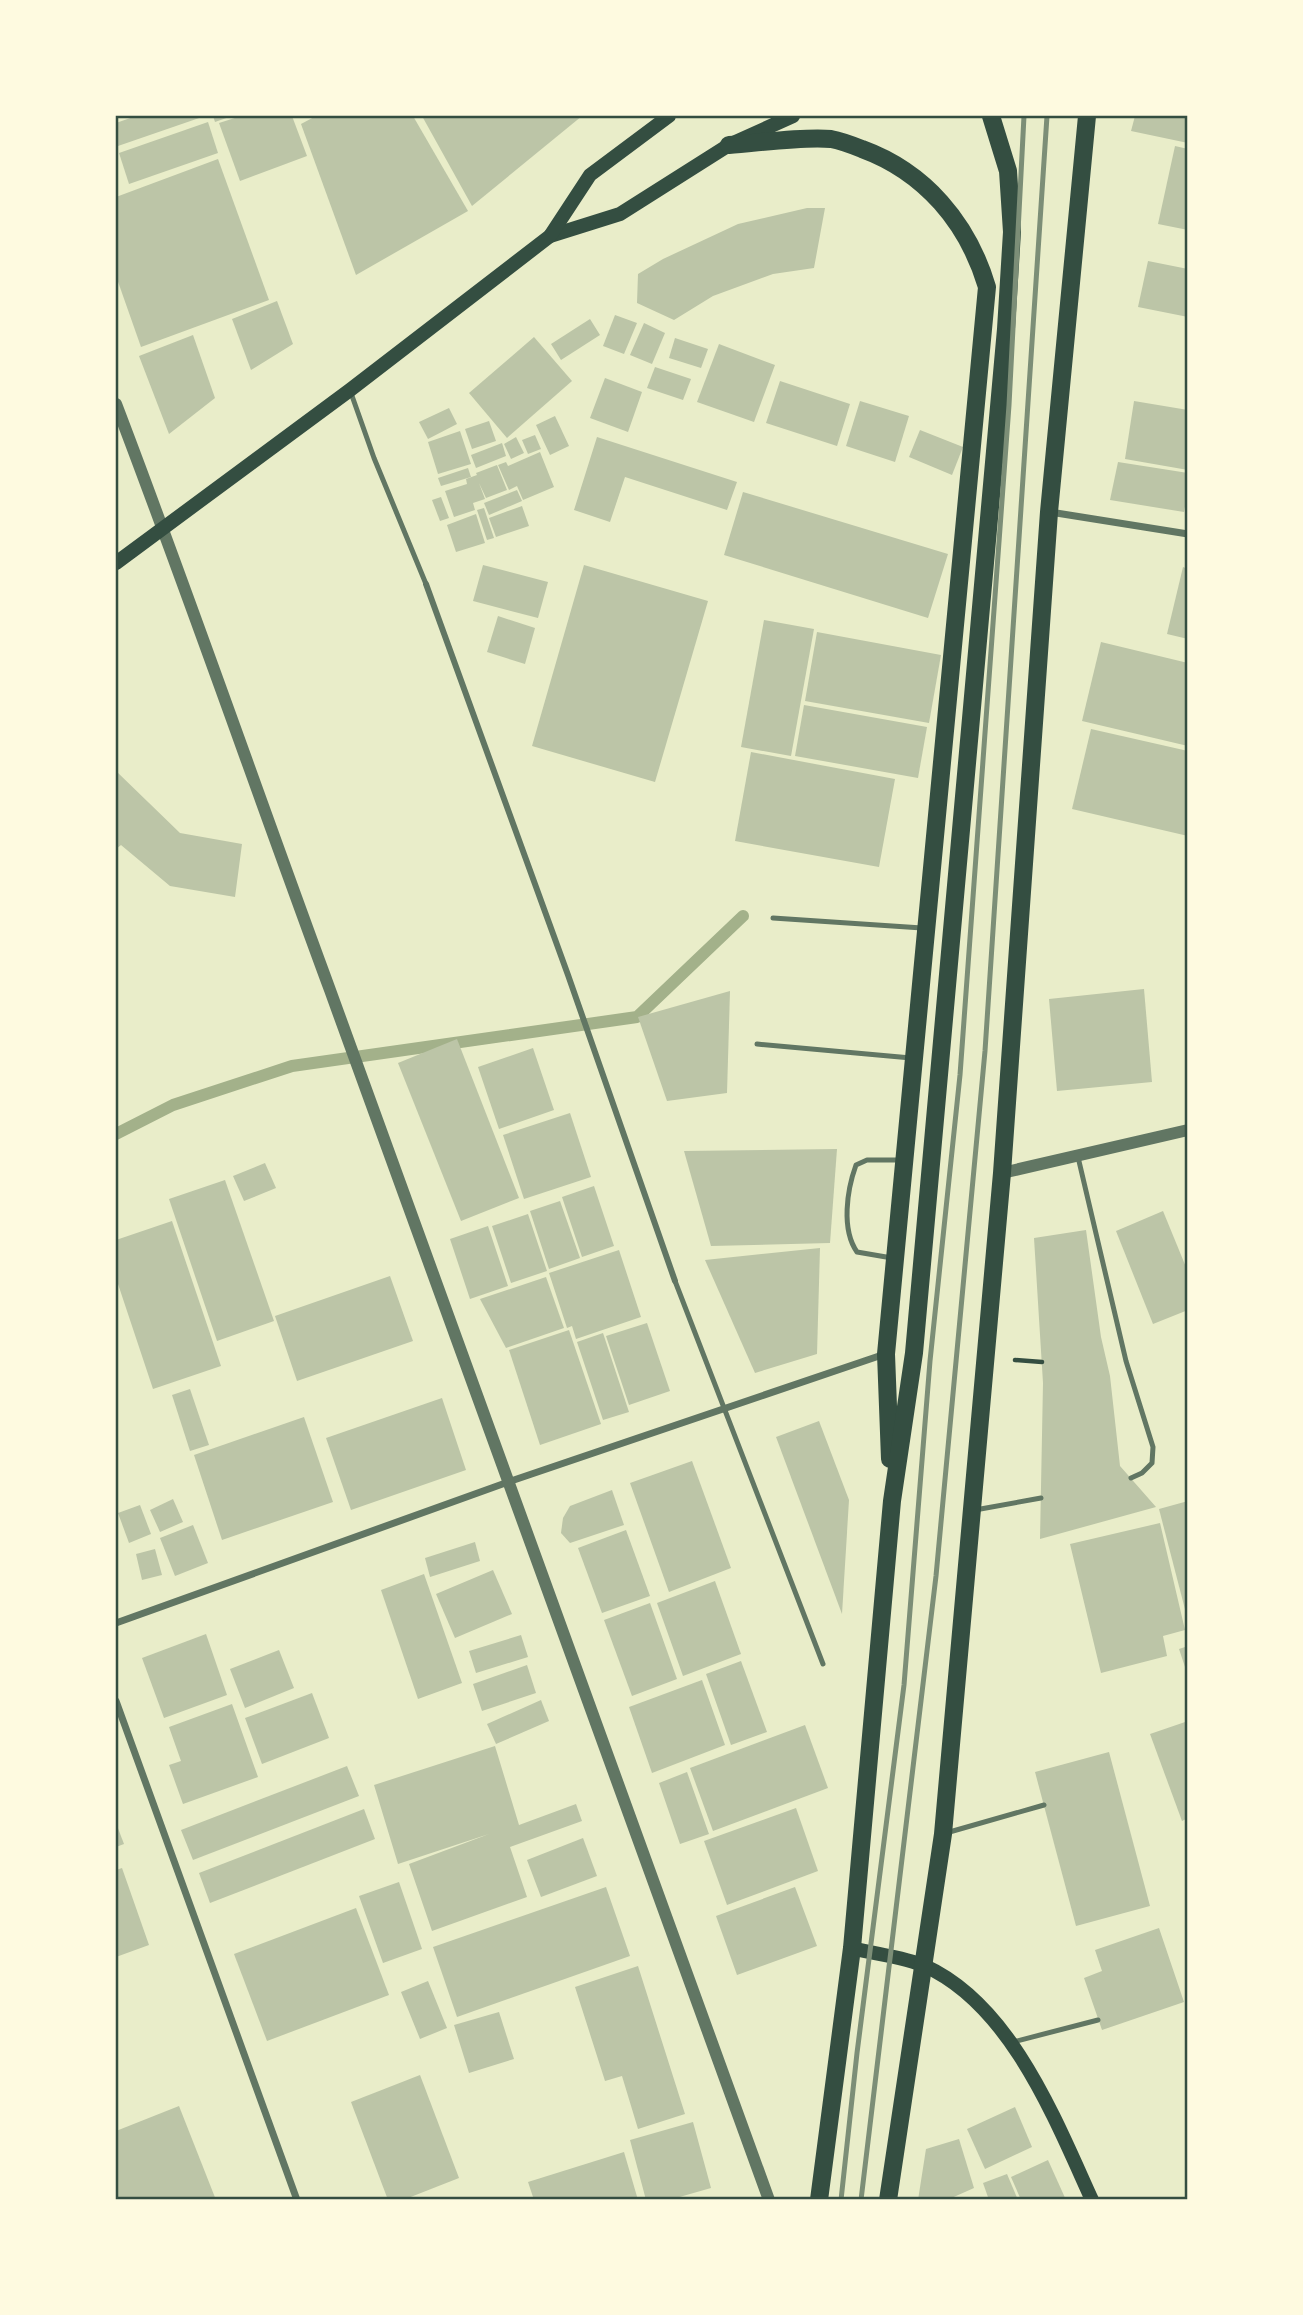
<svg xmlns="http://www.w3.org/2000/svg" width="1303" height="2315" font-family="Georgia,serif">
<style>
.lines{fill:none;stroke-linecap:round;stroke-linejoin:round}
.stream{stroke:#a3b18a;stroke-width:12}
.building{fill:#bcc5a7}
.path{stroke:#344e41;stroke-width:4.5}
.service{stroke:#617663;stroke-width:5}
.pedestrian{stroke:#617663;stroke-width:6}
.minor{stroke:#617663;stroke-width:7}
.tertiary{stroke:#617663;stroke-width:12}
.secondary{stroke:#344e41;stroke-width:14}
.primary{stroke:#344e41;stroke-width:18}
.rail{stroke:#7c8e77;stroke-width:5}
.neatline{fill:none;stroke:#344e41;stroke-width:2.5}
</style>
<rect width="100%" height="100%" fill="#e9edc9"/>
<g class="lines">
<!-- stream -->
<polyline class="stream" points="116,1134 173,1105 292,1066 637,1017 743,916"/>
</g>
<!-- building -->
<g class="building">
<polygon points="136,116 205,116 118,146 116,138 116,123"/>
<polygon points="213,116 232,116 215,122"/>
<polygon points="241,116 292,116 307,156 240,181 219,123"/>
<polygon points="316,116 413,116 468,211 356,275 301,124"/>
<polygon points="422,116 582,116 472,206"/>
<polygon points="1135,116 1188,116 1188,143 1131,131"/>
<polygon points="208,122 218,153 129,184 119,153"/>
<polygon points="1175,146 1188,149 1188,230 1158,224"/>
<polygon points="218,159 269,300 141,347 116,276 116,197"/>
<polygon points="807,208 825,208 814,268 773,274 713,296 674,320 637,303 638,274 663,259 738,224"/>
<polygon points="1148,261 1188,269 1188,317 1138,307"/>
<polygon points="277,301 293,344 251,370 232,319"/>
<polygon points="615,315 637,323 624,354 603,346"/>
<polygon points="590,319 600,335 561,360 551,344"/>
<polygon points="644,323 665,333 652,364 630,355"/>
<polygon points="193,335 215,398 169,434 139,356"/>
<polygon points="534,337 572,381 507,438 469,393"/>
<polygon points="675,338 708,349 701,368 669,358"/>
<polygon points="719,344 775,365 754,422 697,402"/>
<polygon points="655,367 691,379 683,400 647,388"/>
<polygon points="605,378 642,392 628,432 590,418"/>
<polygon points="780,381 850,404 837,446 766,423"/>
<polygon points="860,401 909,416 895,462 846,446"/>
<polygon points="1134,401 1188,410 1188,470 1125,459"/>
<polygon points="449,408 457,424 428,439 419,422"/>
<polygon points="555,416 569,446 550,455 536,425"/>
<polygon points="489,421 496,441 472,449 465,429"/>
<polygon points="920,430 963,447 952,475 909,457"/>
<polygon points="460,431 471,464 438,474 428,442"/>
<polygon points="535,435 541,449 528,454 522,440"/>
<polygon points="516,437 524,453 511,459 504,444"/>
<polygon points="597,437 737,482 727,510 625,477 610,522 574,510"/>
<polygon points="502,443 506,456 476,468 471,455"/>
<polygon points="540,452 554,487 523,500 517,486 509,490 498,465 506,462 508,466"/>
<polygon points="1118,462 1188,473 1188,491 1184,512 1110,500"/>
<polygon points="497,465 507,490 486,498 479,483 485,499 473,503 475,510 454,517 445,491 467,484 466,479 477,475 476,473"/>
<polygon points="468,468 471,477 441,486 438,478"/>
<polygon points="517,490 522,501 489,515 484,503"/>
<polygon points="743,492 948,554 928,618 724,555"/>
<polygon points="441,497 449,518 440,521 432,500"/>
<polygon points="522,506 529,526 496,537 489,518"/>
<polygon points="484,508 494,538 487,540 477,510"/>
<polygon points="476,514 485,543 456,552 447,525"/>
<polygon points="483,565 548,582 538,618 473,601"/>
<polygon points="584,565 708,601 655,782 532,746"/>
<polygon points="1183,567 1188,569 1188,639 1167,634"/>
<polygon points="498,616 535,628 525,664 487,652"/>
<polygon points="764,620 814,629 791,756 741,747"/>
<polygon points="817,632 941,655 929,723 805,701"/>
<polygon points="1101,642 1188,663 1188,746 1082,721"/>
<polygon points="804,705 927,727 918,778 795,756"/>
<polygon points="1091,729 1188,751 1188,836 1072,809"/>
<polygon points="751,752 895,779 879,867 735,841"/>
<polygon points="116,771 180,833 242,844 235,897 170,886 121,845 116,849"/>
<polygon points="1144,989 1152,1082 1057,1091 1049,999"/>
<polygon points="730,991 727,1093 667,1101 638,1017"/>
<polygon points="457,1039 519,1198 461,1221 398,1063"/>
<polygon points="533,1048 554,1110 499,1129 478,1067"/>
<polygon points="570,1113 591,1177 524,1199 503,1135"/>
<polygon points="837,1149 830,1243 711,1246 684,1151"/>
<polygon points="265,1163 276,1188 244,1201 233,1176"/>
<polygon points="225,1180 274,1321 217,1341 169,1199"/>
<polygon points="594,1186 614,1246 582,1257 562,1197"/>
<polygon points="560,1201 580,1258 549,1269 530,1211"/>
<polygon points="1163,1211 1188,1272 1188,1310 1153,1324 1116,1231"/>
<polygon points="528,1214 547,1271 511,1283 492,1226"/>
<polygon points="172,1221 221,1366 153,1389 116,1278 116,1240"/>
<polygon points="488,1226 508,1286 470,1299 450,1239"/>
<polygon points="1086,1230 1101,1337 1110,1376 1120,1466 1156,1507 1040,1539 1043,1383 1034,1238"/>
<polygon points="820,1248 817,1354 755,1373 705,1260"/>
<polygon points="619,1250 641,1317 576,1339 572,1326 567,1328 549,1273"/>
<polygon points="390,1276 413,1341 297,1381 275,1316"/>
<polygon points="546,1277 564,1328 506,1348 480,1299"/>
<polygon points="647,1323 670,1391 629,1405 606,1336"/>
<polygon points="569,1330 601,1424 540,1445 509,1350"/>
<polygon points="603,1333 629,1412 603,1420 577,1342"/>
<polygon points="190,1389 209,1445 190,1451 172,1395"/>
<polygon points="442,1398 466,1470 351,1510 326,1438"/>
<polygon points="304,1417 333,1502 222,1540 194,1455"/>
<polygon points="819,1421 849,1500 842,1614 776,1437"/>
<polygon points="692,1461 731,1568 669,1592 630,1483"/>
<polygon points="612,1490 624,1525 570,1543 561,1533 563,1518 570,1506"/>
<polygon points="173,1499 183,1522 160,1532 150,1510"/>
<polygon points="1188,1501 1188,1617 1187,1617 1159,1509"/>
<polygon points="140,1505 151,1534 129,1543 118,1513"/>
<polygon points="1160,1523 1185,1630 1163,1636 1167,1656 1101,1673 1070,1544"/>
<polygon points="193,1525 208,1563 175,1576 160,1538"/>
<polygon points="626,1530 650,1596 602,1613 578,1548"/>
<polygon points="475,1542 480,1561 430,1577 425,1558"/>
<polygon points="155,1549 162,1575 142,1580 136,1554"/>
<polygon points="493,1570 512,1614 455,1638 436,1594"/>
<polygon points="424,1574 462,1683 418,1699 381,1590"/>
<polygon points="715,1581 741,1654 683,1676 657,1603"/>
<polygon points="650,1603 677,1679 632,1696 604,1620"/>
<polygon points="206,1634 227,1695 164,1718 142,1658"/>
<polygon points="521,1635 528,1657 476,1673 469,1651"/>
<polygon points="1188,1646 1188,1673 1187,1673 1179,1649"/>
<polygon points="279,1650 294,1688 245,1708 230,1669"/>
<polygon points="741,1661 767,1732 731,1745 706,1674"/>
<polygon points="527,1665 536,1693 482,1711 473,1684"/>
<polygon points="702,1680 725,1745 652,1773 629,1707"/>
<polygon points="312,1693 329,1738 262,1764 245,1718"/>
<polygon points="541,1700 549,1721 496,1744 487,1724"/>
<polygon points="232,1704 258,1777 183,1804 169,1765 181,1761 169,1727"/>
<polygon points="1188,1721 1188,1818 1182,1821 1150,1734"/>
<polygon points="805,1725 828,1788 713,1831 690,1768"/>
<polygon points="495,1746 519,1825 576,1804 582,1821 510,1847 527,1897 432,1931 409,1864 489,1834 398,1864 374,1785"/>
<polygon points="1109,1752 1150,1906 1076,1926 1035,1772"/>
<polygon points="347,1766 359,1796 193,1860 181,1830"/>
<polygon points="687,1772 709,1834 680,1844 659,1783"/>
<polygon points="796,1808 818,1871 727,1905 704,1841"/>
<polygon points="364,1809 375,1839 210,1903 199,1873"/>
<polygon points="116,1823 124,1844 116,1847"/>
<polygon points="583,1838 597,1876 541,1897 527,1860"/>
<polygon points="122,1868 149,1945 116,1957 116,1870"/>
<polygon points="399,1882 422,1949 383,1963 359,1896"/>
<polygon points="606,1887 630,1956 457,2017 433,1947"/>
<polygon points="795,1887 817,1946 737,1975 716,1916"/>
<polygon points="356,1908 389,1995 267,2041 234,1954"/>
<polygon points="1159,1928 1184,2002 1102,2030 1084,1978 1102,1971 1095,1950"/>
<polygon points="638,1966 685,2114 638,2129 622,2076 605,2081 575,1987"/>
<polygon points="428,1981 447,2028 420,2039 401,1992"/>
<polygon points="499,2012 514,2059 469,2073 454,2025"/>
<polygon points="420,2075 459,2178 403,2200 388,2200 351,2102"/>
<polygon points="179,2106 216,2200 116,2200 116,2131"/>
<polygon points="1015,2107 1032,2147 985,2169 967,2129"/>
<polygon points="693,2122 711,2188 669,2200 646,2200 630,2140"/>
<polygon points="959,2139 974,2188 947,2200 918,2200 926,2149"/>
<polygon points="624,2152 638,2200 534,2200 528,2182"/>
<polygon points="1048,2160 1066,2200 1021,2200 1011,2177"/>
<polygon points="1007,2174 1018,2200 989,2200 983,2183"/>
</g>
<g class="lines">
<!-- path -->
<polyline class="path" points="1015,1360 1042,1362"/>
<!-- service -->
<g class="service">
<polyline points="351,393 374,458 426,584"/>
<polyline points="773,918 922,928"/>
<polyline points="757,1044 911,1058"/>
<polyline points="1078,1157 1126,1361 1153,1447 1152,1463 1142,1473 1131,1478"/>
<path d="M892,1258L857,1252C841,1229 847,1190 856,1165L867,1160H901"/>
<polyline points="675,1281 823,1664"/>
<polyline points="975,1510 1041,1498"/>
<polyline points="946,1833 1044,1805"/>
<polyline points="1013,2042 1098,2020"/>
</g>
<!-- pedestrian -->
<polyline class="pedestrian" points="426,584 568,975 675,1281"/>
<!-- minor -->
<g class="minor">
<polyline points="1050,512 1188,534"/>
<polyline points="116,1623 511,1481 885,1354"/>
<polyline points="116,1701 297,2200"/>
</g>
<!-- tertiary -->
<g class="tertiary">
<path d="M116,404C190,598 258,795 330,990C477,1393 624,1796 769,2200"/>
<polyline points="1002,1173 1188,1130"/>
</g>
<!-- secondary -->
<g class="secondary">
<polyline points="550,236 620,214 729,145 793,116"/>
<polyline points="116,563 350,390 550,236 590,175 669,116"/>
<path d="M852,1948C874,1954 904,1957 925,1966C1011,2005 1055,2119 1092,2200"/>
</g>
<!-- primary -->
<g class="primary">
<path d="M729,145C758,143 804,136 831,139C842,141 852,145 862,149C925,172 968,223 987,287L886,1354L890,1459"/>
<polyline points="819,2200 852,1948 892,1501 914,1353 1006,329 1012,232 1008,171 991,116"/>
<polyline points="888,2200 943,1834 1002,1173 1049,512 1087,116"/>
</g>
<!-- rail -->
<g class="rail">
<polyline points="841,2200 857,2053 904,1685 930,1361 960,1075 1009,405 1024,116"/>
<polyline points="861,2200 936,1576 985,1051 1047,116"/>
</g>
</g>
<!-- border -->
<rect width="1303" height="2315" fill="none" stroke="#fefae0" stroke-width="234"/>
<rect x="117" y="117" width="1069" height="2081" class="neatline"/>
</svg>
